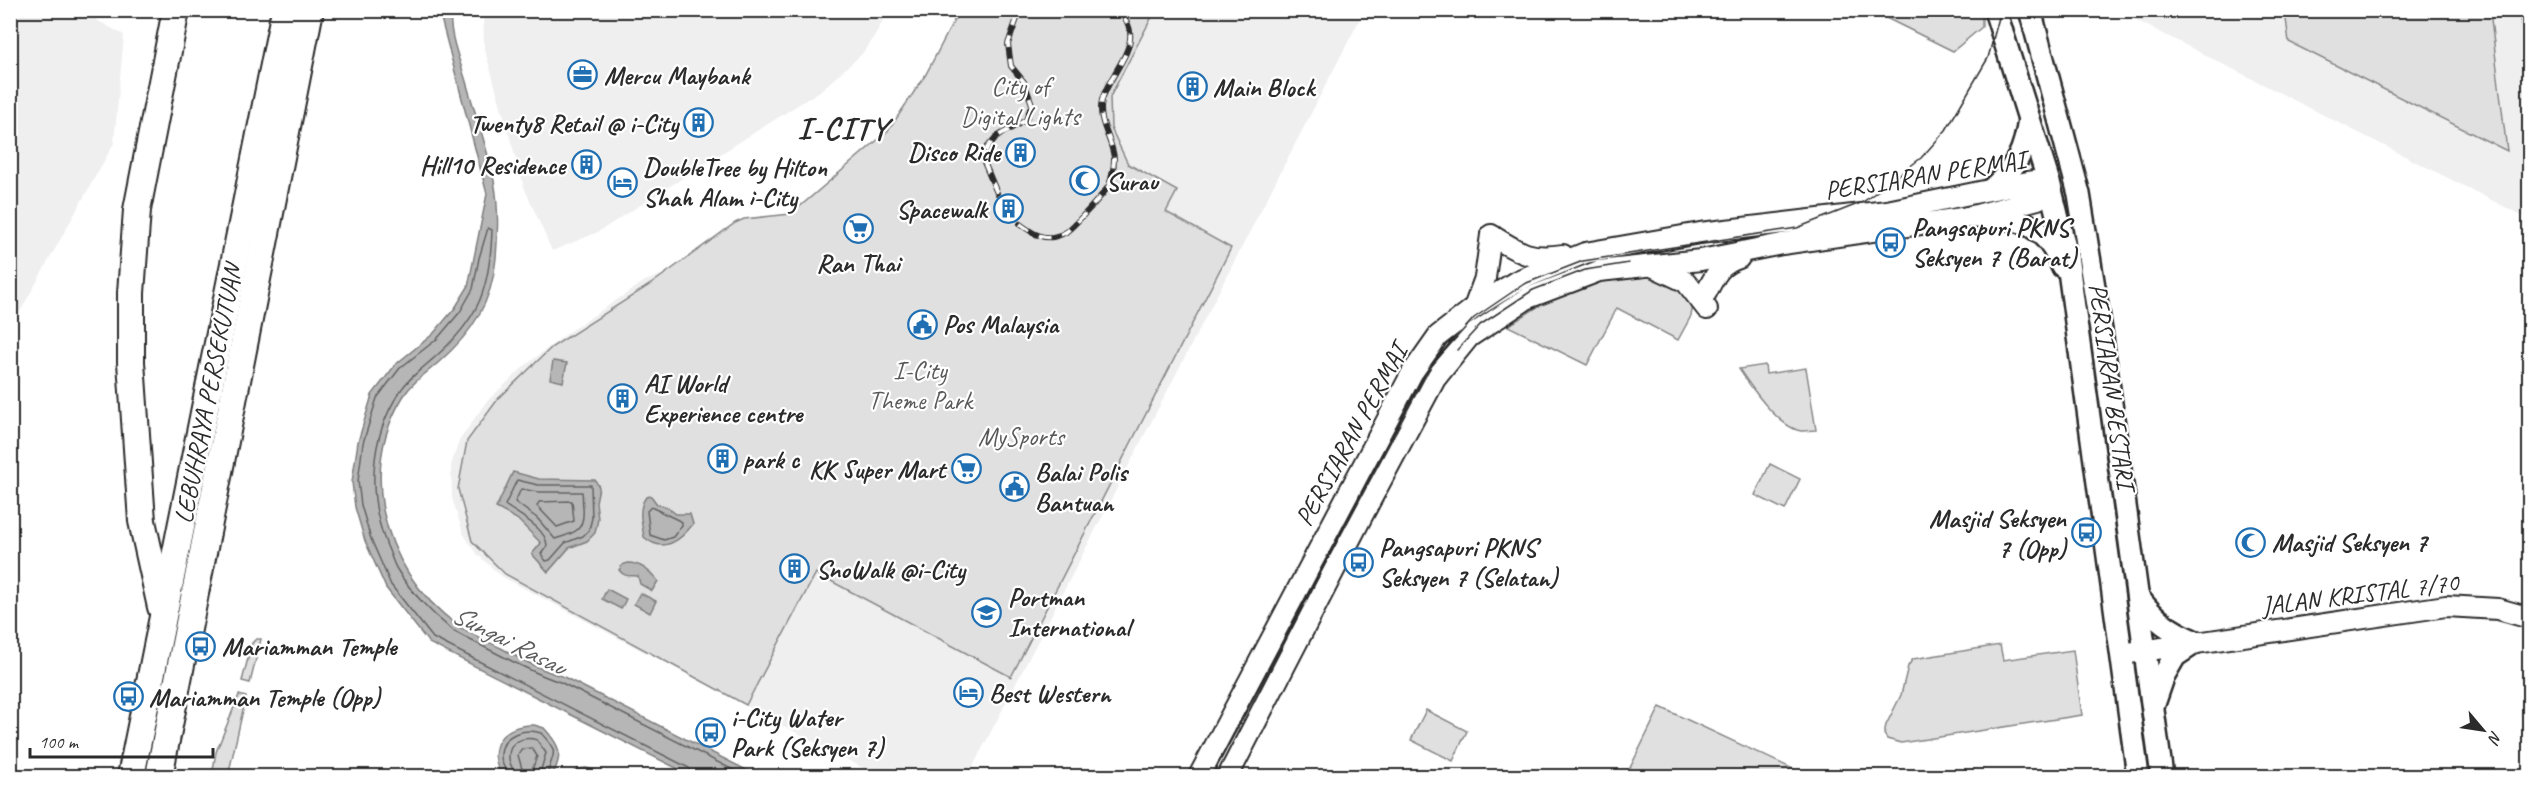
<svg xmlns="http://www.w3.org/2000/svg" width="2540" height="787" font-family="Caveat,sans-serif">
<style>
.built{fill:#efefef}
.green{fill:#e0e0e0;stroke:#868686;stroke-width:1.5}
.water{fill:#b6b6b6;stroke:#7e7e7e;stroke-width:1.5}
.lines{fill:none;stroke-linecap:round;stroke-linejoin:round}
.shore{stroke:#636363;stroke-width:1.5}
.secondary-casing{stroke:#2b2b2b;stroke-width:24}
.primary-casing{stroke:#2b2b2b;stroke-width:26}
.highway-casing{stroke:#2b2b2b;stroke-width:30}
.secondary{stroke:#fff;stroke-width:20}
.primary{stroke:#fff;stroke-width:21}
.highway{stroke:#fff;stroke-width:26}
.tram{stroke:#2b2b2b;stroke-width:1.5}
.rail-casing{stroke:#2b2b2b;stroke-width:6}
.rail{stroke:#fff;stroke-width:4;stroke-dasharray:11;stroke-linecap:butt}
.labels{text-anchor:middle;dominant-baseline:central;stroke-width:4.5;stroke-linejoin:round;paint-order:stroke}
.poi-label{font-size:26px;font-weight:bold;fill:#2b2b2b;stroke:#fff;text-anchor:start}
.park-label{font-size:26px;fill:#585858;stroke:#fff}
.street-label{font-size:26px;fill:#2b2b2b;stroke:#fff}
.water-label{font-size:27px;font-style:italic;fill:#5c5c5c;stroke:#fff}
.district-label{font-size:32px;font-weight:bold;letter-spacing:1.5px;fill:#2b2b2b;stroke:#fff}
</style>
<rect width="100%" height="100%" fill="#fff"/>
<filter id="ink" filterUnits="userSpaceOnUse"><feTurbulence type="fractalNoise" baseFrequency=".0167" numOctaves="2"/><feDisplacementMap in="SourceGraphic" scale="12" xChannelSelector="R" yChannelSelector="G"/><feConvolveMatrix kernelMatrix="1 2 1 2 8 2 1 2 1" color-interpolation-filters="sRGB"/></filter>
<g filter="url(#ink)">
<!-- built -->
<g class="built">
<polygon points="11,10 80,11 124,35 114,143 11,328"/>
<polygon points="483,11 483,10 888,11 877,32 862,54 820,91 598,232 552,251 524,187 484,47"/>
<polygon points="972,11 1364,11 968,776 878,776 501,576 477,554 463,533 452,498 451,466 459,441 486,402 527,364 569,332 645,281 750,241 787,234 891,147"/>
<polygon points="2118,11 2529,11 2529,219"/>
</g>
<!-- green -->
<g class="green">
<polygon points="959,11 1155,11 1110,97 1111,128 1128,164 1177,191 1166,212 1231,248 1011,677 816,573 746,705 505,574 472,541 458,489 467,441 498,399 552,347 651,284 735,223 744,219 791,214 888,131 926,74"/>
<polygon points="1872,11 1982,11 1982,27 1953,51"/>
<polygon points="2285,11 2490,11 2507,151 2289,42"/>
<polygon points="2519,11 2529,11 2529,79"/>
<path d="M1618,275C1662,275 1666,268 1693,305L1691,316L1678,340L1617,308L1587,365L1508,326L1545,302Z"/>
<path d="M1765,365L1766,374L1806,368L1816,430C1811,430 1806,431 1801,431C1778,427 1751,387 1739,369Z"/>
<polygon points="1770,464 1800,479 1785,510 1755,495"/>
<polygon points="256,639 261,639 250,683 242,681 252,643"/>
<polygon points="2000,645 2003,660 2073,650 2082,715 1901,743 1887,739 1884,734 1886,725 1901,695 1908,666 1913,659"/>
<polygon points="239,695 246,697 228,776 212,776 216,752"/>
<polygon points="1660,707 1808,776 1626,776"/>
<polygon points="1426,710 1467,731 1453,761 1411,740"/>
</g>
<!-- water -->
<g class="water">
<path d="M439,11H451C448,34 461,63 467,85C476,117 488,149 494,181C499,206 498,234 496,258C492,303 472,333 439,362C427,373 412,382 403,397C382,431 376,470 383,510C393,558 417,595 457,625C470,635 487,641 501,648C521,659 540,670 562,676L758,776H692L429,643L386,588L365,541L355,507L352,482L358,442L372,395L396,364L433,334L455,308L468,287L487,194Z"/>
<polygon points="553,361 567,363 563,382 550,379"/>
<polygon points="513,472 539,479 595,480 599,487 596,502 598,519 595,533 587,541 569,548 548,572 532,554 541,543 517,519 496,508"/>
<path d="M651,496L657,504L668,508L676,514H690L693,524C680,541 663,554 644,537C642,524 637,509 646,497Z"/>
<path d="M628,563C640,563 650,571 658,581L652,591L640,584L638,576C630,575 625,578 619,570L622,565Z"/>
<polygon points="607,589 626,599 621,609 602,599"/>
<polygon points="640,593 656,601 650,613 634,604"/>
<path d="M534,725L544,728C561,746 563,755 552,776H502C485,748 502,724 534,725Z"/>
<polygon points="586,768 601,772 605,776 568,776 578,769"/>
</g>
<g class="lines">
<!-- shore -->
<g class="shore">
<path d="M517,480L538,485H591L592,518L589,530L583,536L565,543L550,560L546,561L541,554L547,546C547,528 517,514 505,505Z"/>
<path d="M521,489L538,492H582C583,497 582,502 583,507C585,531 575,533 555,539L537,518L515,502Z"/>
<polygon points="539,502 572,501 574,521 557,527 537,506"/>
<polygon points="651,507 682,522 682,525 673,537 664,540 650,535 647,511"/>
<path d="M507,776C506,768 500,763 501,754C503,733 524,728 541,733C562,755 551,754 547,776"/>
<path d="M515,776C514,769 509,764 509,758C508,741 524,736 537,740L546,753L539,776"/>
<polyline points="524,776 518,755 522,749 532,748 537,756 530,776"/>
<path d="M693,776L689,768L433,638L391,585L371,539L361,505L358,481L363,443L377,398L400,368L437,339L460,312L473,289L479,258L488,228L492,230C490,289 479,319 434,358C422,369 408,378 399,393C369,439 367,496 387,546C391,554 393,564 398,571C410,591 435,617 454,631C465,638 479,644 490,650C514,662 535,674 560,682L745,776"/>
</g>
<defs>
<g id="secondary">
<polyline points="1652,266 1686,282 1707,309"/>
<path d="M1706,293C1715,275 1720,264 1739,258"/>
<path d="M1474,308L1485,278L1491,235C1520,253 1529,260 1563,255"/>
<polyline points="2122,654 2446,606 2498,609 2530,618"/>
<polyline points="1199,776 1412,373 1438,336 1474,308 1517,281 1585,253 1700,233 1887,211 2033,181 2050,186 2038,199 1969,217 1782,244 1701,260 1599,271 1528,298 1469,337 1435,379 1362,516 1228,776"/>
</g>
<g id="primary">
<polyline points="1995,10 2050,186 2067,256 2138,776"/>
<polyline points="2030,10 2079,194 2101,330 2162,776"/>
<path d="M1993,188C2017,166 2025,151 2029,119"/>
<path d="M1969,217C2014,217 2043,218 2062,266"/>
<path d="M2138,597C2155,620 2170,631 2196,642"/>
<polyline points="2154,704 2164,675 2175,656 2196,642"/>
</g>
<g id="highway">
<polyline points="161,607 142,521 131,362 131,293 137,210 176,10"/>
<polyline points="131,776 285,10"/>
<polyline points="159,776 310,10"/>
</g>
</defs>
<!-- secondary casing -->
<use href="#secondary" class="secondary-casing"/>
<!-- primary casing -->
<use href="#primary" class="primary-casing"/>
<!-- highway casing -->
<use href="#highway" class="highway-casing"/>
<!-- secondary -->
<use href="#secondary" class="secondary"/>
<!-- primary -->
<use href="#primary" class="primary"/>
<!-- highway -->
<use href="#highway" class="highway"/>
<!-- tram -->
<g class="tram">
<polyline points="1457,350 1480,325 1533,290 1585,270 1629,263"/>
<polyline points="1212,776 1431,366 1474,318 1524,284 1583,261 1797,228 1863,202 1921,158 1946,130 1988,58 2001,10"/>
</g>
<defs>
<g id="rail">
<polyline points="997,193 984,162 987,148 996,137 1026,120 1032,104 1024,82 1011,66 1008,44 1020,10"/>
<path d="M1020,224C1030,231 1040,239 1053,237C1057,236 1063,234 1066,232C1073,227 1106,192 1109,185C1112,177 1114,166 1114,158C1112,138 1097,122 1102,100C1110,70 1151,39 1117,10"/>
</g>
</defs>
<!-- rail casing -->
<use href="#rail" class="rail-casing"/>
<!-- rail -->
<use href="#rail" class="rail"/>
</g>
</g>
<!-- icons -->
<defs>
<symbol id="office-ring" viewBox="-11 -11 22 22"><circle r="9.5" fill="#fff" stroke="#1f6fb2" stroke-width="1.5"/><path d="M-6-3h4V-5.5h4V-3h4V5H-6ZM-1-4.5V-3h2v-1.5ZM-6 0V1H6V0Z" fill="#1f6fb2"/></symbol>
<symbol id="building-ring" viewBox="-11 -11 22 22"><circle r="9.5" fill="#fff" stroke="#1f6fb2" stroke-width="1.5"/><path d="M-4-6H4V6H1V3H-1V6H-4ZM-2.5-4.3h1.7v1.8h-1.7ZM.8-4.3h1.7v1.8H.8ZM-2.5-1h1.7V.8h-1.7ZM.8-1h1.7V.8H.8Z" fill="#1f6fb2"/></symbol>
<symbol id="mosque-ring" viewBox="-11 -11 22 22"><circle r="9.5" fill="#fff" stroke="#1f6fb2" stroke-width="1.5"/><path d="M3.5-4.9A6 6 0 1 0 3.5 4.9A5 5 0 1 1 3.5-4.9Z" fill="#1f6fb2"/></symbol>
<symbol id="hotel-ring" viewBox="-11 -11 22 22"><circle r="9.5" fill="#fff" stroke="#1f6fb2" stroke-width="1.5"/><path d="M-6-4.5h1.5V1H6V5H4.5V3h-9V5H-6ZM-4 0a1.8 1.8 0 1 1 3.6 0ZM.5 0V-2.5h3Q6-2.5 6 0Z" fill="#1f6fb2"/></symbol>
<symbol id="supermarket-ring" viewBox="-11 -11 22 22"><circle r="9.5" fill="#fff" stroke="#1f6fb2" stroke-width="1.5"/><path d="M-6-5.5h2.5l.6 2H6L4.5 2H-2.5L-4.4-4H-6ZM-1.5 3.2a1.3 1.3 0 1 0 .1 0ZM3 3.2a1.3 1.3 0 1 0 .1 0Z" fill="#1f6fb2"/></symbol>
<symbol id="bus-ring" viewBox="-11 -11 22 22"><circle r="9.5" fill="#fff" stroke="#1f6fb2" stroke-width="1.5"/><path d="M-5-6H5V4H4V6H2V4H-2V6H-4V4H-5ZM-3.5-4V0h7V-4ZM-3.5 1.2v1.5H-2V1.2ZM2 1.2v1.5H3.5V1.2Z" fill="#1f6fb2"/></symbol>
<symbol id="civic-ring" viewBox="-11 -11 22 22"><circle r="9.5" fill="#fff" stroke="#1f6fb2" stroke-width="1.5"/><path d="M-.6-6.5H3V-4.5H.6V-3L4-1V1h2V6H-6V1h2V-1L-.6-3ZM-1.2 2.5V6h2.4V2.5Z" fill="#1f6fb2"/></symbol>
<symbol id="school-ring" viewBox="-11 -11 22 22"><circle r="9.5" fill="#fff" stroke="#1f6fb2" stroke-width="1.5"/><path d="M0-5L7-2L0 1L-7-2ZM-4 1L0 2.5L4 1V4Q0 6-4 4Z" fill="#1f6fb2"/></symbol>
</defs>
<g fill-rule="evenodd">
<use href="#office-ring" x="566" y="58" width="33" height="33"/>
<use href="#building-ring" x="1176" y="70" width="33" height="33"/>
<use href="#building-ring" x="682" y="106" width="33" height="33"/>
<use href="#building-ring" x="1004" y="136" width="33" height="33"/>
<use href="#building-ring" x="570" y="148" width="33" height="33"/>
<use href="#mosque-ring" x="1068" y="164" width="33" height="33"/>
<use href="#hotel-ring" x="606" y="166" width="33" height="33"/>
<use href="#building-ring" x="992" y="192" width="33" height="33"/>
<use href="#supermarket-ring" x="842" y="212" width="33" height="33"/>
<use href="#bus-ring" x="1874" y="226" width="33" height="33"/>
<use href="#civic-ring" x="906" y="308" width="33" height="33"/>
<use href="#building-ring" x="606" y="382" width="33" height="33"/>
<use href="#building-ring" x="706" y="442" width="33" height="33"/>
<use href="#supermarket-ring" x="950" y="452" width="33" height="33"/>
<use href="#civic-ring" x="998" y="470" width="33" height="33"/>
<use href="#bus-ring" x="2070" y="516" width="33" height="33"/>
<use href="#mosque-ring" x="2234" y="526" width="33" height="33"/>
<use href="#bus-ring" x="1342" y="546" width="33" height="33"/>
<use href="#building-ring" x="778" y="552" width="33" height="33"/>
<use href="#school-ring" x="970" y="596" width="33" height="33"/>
<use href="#bus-ring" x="184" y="630" width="33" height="33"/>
<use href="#hotel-ring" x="952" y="676" width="33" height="33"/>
<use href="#bus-ring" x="112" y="680" width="33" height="33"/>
<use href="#bus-ring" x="694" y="716" width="33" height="33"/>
</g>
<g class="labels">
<!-- poi labels -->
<g class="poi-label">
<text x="604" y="75">Mercu Maybank</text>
<text x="1213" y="87">Main Block</text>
<text x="678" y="123" text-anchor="end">Twenty8 Retail @ i-City</text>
<text x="1000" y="152" text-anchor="end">Disco Ride</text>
<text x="565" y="165" text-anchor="end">Hill10 Residence</text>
<text x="643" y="167">DoubleTree by Hilton<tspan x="643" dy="30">Shah Alam i-City</tspan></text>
<text x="1106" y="181">Surau</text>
<text x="987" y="209" text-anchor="end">Spacewalk</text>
<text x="1912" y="227">Pangsapuri PKNS<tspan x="1912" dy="30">Seksyen 7 (Barat)</tspan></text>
<text x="858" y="263" text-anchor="middle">Ran Thai</text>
<text x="943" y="324">Pos Malaysia</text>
<text x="644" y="383">AI World<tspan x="644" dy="30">Experience centre</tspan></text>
<text x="743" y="459">park c</text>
<text x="945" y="469" text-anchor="end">KK Super Mart</text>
<text x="1035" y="472">Balai Polis<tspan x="1035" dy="30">Bantuan</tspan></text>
<text x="2066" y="518" text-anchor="end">Masjid Seksyen<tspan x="2066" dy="30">7 (Opp)</tspan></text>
<text x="2272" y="542">Masjid Seksyen 7</text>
<text x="1379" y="547">Pangsapuri PKNS<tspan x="1379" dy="30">Seksyen 7 (Selatan)</tspan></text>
<text x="816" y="569">SnoWalk @i-City</text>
<text x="1008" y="597">Portman<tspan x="1008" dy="30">International</tspan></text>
<text x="222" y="646">Mariamman Temple</text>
<text x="989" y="693">Best Western</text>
<text x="149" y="697">Mariamman Temple (Opp)</text>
<text x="731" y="717">i-City Water<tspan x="731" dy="30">Park (Seksyen 7)</tspan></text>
</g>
<!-- park labels -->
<g class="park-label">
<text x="1020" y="86">City of<tspan x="1020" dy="30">Digital Lights</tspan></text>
<text x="920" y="370">I-City<tspan x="920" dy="30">Theme Park</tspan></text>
<text x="1021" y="436">MySports</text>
</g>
<!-- street labels -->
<g class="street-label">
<text transform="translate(1925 175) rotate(-9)">PERSIARAN PERMAI</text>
<text transform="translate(2112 386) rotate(82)">PERSIARAN BESTARI</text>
<text transform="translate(208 394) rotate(-79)">LEBUHRAYA PERSEKUTUAN</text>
<text transform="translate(1351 435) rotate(-61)">PERSIARAN PERMAI</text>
<text transform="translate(2360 594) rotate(-7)">JALAN KRISTAL 7/70</text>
</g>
<!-- water labels -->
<g class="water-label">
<text transform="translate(509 640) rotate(27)">Sungai Rasau</text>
</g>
<!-- district labels -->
<g class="district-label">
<text x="843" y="128">I-CITY</text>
</g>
</g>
<!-- margin -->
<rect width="2540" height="787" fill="none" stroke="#fff" stroke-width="36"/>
<rect x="18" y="18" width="2504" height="751" fill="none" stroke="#2b2b2b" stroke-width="2" filter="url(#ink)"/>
<!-- north arrow -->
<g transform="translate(2483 730) rotate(119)" stroke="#ffffff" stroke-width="4.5" paint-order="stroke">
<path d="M0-4.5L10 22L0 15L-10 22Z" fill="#2b2b2b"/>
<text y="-9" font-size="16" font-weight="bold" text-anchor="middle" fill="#2b2b2b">N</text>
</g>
<!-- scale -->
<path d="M30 748v9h183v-9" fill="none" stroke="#2b2b2b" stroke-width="3"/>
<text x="39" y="748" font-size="18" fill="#2b2b2b" stroke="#ffffff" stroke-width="4.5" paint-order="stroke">100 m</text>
</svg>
